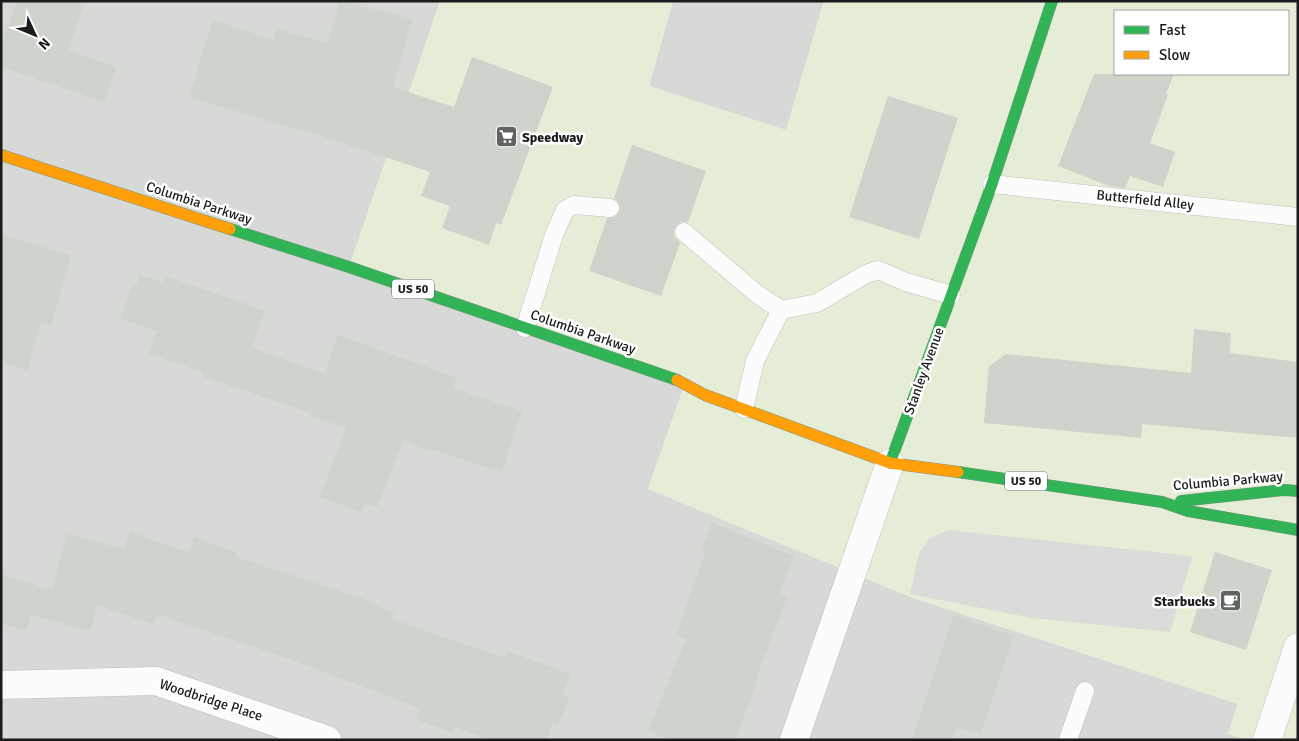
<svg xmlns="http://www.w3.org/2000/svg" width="1299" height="741" font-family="Signika,sans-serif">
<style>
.residential{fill:#d6d9d5}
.commercial{fill:#e6edd7;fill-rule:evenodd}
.parking{fill:#dadcd9}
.building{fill:#ced3cc}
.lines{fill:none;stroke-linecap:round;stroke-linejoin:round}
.lane-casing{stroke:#bec1be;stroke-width:19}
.street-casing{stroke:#bec1be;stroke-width:29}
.fast-casing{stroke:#7c9481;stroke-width:12}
.slow-casing{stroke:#7c9481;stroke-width:12}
.lane{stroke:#fbfcfb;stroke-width:18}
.street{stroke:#fbfcfb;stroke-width:28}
.fast{stroke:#30b455;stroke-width:11}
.slow{stroke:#ff9f0a;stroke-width:11}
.labels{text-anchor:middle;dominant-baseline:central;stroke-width:5;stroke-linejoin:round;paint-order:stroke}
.shield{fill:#fff;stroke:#5f5f5f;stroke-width:1}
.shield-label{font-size:12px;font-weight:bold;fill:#1b1b1b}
.poi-label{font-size:14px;font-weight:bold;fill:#1b1b1b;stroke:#fff;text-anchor:start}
.street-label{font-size:14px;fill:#1b1b1b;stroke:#fff}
</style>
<rect width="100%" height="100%" fill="#e4eae3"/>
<!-- residential -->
<g class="residential">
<polygon points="1,1 440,1 349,267 685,383 648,489 913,598 1238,704 1228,734 1246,740 1,740"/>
<polygon points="673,1 824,1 786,130 649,86"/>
</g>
<!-- commercial -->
<path class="commercial" d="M440,1H673L649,86L786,130L824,1H1298V740H1246L1228,734L1238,704L913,598L648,489L685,383L349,267ZM1115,11H1288V74H1115Z"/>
<!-- parking -->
<polygon class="parking" points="949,530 1173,554 1192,557 1170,632 1032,618 910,594 919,553 930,538"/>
<!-- building -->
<g class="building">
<polygon points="17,1 85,1 68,50 116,67 104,102 1,67 1,48"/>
<polygon points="340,1 412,19 393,87 454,107 472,57 553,87 501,225 496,223 489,245 442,228 450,206 421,196 430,172 304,130 303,131 189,97 213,20 274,40 277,29 328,43"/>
<polygon points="1094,74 1174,74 1166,94 1168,95 1150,143 1175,152 1163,187 1130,176 1125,188 1109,186 1058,166"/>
<polygon points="888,96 958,118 919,239 849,217"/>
<polygon points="632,145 706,171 688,222 680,222 674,230 674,236 680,243 661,296 589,271 607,218 615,217 620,209 619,203 614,198"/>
<polygon points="1,235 71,255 51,326 41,323 27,370 1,362"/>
<polygon points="140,275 164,283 166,276 265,311 252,348 325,374 338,335 457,378 453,388 522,411 502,472 431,449 430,451 403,441 377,507 365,503 361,512 320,497 346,428 310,416 311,413 202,376 203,372 149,354 157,331 120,319 132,285 137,286"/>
<polygon points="1194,329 1231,333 1230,353 1298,362 1298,438 1142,424 1141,438 984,423 989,366 1006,354 1191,373"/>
<polygon points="712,523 794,556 779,594 787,597 755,681 757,682 735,740 670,740 648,731 686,639 676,635 705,553 701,551"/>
<polygon points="130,532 189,553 194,537 237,553 236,557 376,603 374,605 394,613 391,619 505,658 507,651 570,674 563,695 569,698 558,726 552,723 546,740 490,740 455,727 453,733 416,719 420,708 284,657 157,614 153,624 97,605 90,631 31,615 26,631 1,623 1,574 52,590 67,534 124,549"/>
<polygon points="1215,552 1272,570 1246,650 1190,632"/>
<polygon points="954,615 1014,636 980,734 957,727 951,740 912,740"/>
</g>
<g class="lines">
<defs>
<g id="lane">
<polyline points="992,184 1298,217"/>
<polyline points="684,232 757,294 781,310 817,303 866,274 878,270 906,282 951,295"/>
<polyline points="525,328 554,235 565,210 574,205 610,208"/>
<polyline points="744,409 755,361 781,310"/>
<polyline points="1068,740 1085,691"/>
</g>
<g id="street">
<polyline points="1,685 156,681 327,740"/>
<polyline points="794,740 890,463"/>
<polyline points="1267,740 1298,647"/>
</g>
<g id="fast">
<polyline points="230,229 349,267 677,380"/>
<polyline points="890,463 992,184 1052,1"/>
<polyline points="958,472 1162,502 1188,511 1298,530"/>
<polyline points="1181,501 1284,490 1298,491"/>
</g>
<g id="slow">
<polyline points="1,155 230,229"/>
<polyline points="677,380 705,395 890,463 958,472"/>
</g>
</defs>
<!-- lane casing -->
<use href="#lane" class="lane-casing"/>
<!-- street casing -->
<use href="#street" class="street-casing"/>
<!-- fast casing -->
<use href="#fast" class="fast-casing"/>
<!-- slow casing -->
<use href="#slow" class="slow-casing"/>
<!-- lane -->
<use href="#lane" class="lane"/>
<!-- street -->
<use href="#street" class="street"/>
<!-- fast -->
<use href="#fast" class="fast"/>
<!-- slow -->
<use href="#slow" class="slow"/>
</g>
<!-- icons -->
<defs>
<symbol id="supermarket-square" viewBox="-11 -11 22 22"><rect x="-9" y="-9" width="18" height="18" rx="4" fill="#616361" stroke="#fff"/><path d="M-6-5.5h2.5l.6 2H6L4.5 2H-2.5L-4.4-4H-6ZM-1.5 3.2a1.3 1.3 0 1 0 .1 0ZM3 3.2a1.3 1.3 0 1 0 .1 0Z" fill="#fff"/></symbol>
<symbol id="cafe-square" viewBox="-11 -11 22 22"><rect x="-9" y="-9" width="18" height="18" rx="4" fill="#616361" stroke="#fff"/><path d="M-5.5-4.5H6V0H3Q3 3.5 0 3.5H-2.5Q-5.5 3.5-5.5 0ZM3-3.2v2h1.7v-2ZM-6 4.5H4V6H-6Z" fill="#fff"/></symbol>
</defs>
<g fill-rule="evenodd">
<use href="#supermarket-square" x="494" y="124" width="25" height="25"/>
<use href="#cafe-square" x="1218" y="588" width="25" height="25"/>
</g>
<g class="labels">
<!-- shield labels -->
<g class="shield">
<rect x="392" y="279.5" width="42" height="19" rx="4"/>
<rect x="1005" y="471.5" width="42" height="19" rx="4"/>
</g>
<g class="shield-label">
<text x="413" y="289">US 50</text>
<text x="1026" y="481">US 50</text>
</g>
<!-- poi labels -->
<g class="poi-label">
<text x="522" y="137">Speedway</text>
<text x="1215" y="601" text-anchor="end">Starbucks</text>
</g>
<!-- street labels -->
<g class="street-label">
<text transform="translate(1145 200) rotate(6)">Butterfield Alley</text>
<text transform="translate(199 203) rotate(18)">Columbia Parkway</text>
<text transform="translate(583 332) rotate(19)">Columbia Parkway</text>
<text transform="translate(924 371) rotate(-70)">Stanley Avenue</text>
<text transform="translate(1228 481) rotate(-5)">Columbia Parkway</text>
<text transform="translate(211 700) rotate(18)">Woodbridge Place</text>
</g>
</g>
<!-- border -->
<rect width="1299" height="741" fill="none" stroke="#1b1b1b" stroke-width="5"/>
<!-- legend -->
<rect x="1114" y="10" width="175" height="65" fill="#ffffff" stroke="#a4a4a4"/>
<rect x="1124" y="26" width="25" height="8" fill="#30b455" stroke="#a4a4a4"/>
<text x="1159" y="35" font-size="15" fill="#1b1b1b">Fast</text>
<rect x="1124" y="51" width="25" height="8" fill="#ff9f0a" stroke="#a4a4a4"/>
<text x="1159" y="60" font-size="15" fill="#1b1b1b">Slow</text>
<!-- north arrow -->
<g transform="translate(35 35) rotate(134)" stroke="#ffffff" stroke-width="4" paint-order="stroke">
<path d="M0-4L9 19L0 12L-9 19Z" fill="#1b1b1b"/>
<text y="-8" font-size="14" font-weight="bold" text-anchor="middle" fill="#1b1b1b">N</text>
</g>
</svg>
